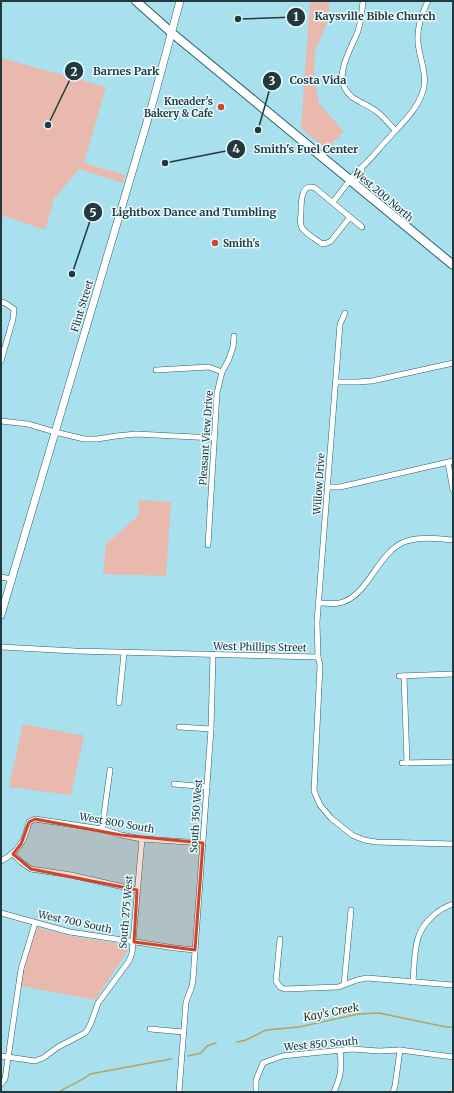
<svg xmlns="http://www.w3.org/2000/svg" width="454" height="1093" font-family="Merriweather,serif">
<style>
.green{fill:#e9b9ae}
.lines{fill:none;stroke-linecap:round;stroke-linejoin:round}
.stream{stroke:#b7a362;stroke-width:1.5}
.street-casing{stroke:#2a616c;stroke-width:6}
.secondary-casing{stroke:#2a616c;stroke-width:8}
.primary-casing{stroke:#2a616c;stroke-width:10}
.street{stroke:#fff;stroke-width:5}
.secondary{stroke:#fff;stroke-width:7}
.primary{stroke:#fff;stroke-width:8}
.marked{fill:#d04529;fill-opacity:0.2;stroke:#d04529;stroke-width:3;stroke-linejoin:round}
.poi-dot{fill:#d04529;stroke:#eafafe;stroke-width:1.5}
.labels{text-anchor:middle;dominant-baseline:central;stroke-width:3;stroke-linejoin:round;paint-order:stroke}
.poi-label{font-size:10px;font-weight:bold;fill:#22393e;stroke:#eafafe;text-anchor:end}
.street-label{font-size:10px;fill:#22393e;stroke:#eafafe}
.water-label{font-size:11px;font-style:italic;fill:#352c0e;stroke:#eafafe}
.leader{fill:none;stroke:#22393e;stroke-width:1.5}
.callout-dot{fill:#22393e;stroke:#eafafe;stroke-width:1.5}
.mark-label{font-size:12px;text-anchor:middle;font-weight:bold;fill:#fff}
.callout-label{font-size:11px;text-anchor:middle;font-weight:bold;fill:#22393e;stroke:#eafafe;stroke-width:3;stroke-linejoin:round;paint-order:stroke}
</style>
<rect width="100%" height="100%" fill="#a8e0ed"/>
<!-- green -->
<g class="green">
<polygon points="310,1 330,1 328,20 315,52 314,77 319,103 344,132 339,135 340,138 335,140 327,150 301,128"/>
<polygon points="1,58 106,87 84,163 125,175 123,183 79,169 54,199 45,230 1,215"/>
<polygon points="139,500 171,502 166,576 103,574 106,544 138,516"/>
<polygon points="23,724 79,735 80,734 84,736 71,795 9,787"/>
<polygon points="36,927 70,936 128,945 127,952 95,1000 21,986 24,967"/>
</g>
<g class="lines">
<!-- stream -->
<g class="stream">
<polyline points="237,1042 246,1040 266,1030 299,1027 358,1014 379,1013 446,1027 453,1027"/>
<polyline points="188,1056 201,1053 207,1046 216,1043"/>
<path d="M59,1092C69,1085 81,1082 90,1074L171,1059"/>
</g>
<defs>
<g id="street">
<path d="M363,1C362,11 361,22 358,31C351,50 330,79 352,97C359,102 368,105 376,111C383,116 389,124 395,130"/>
<polyline points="354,184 362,173 362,168"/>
<path d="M333,202L357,171C366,166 379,148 387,140C400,125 417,111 423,91C428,75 419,58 418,42C417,29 422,13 428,1"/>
<path d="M350,217L331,241L327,243L322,244C316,239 307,235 302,228C299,223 301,217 301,212C301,203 301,182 315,188L362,227"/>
<polyline points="1,302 5,303 14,309 13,319 1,361"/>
<polyline points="345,313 340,324 317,622 318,657 320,665 314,791 320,805 331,818 352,835 364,840 376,842 453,844"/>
<polyline points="156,370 209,367 222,372"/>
<polyline points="335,382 357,382 372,381 453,363"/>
<polyline points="1,421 28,424 55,432 84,439 97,439 116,436 136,434 214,438"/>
<polyline points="448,463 453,490"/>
<polyline points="327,487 340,487 453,461"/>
<polyline points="208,545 217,393 222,372 229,359 233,347 234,336"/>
<polyline points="1,577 11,579"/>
<path d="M319,603C327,603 336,605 343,602C369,593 378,553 404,542C419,536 437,539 453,540"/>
<polyline points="1,647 75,651 318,657"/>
<polyline points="399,676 453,674"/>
<polyline points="404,676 407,763"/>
<polyline points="119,703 124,653"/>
<polyline points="179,727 211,729"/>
<polyline points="402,763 453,762"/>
<polyline points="174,784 207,787"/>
<polyline points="102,829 110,770"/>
<polyline points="13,854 21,862 31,869 71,875 137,890"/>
<path d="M1,861C18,852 25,841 29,822L35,819L102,829L121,835L142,839L203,843"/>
<polyline points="1,913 70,932 175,948 195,950"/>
<polyline points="280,939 276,981 280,987 285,989 338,987 357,980 367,978 453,985"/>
<path d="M413,982C414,968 414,951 418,938C423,922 438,909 453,904"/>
<polyline points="344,985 351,910"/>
<polyline points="150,1029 183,1032"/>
<polyline points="1,1056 35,1061 43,1058 58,1047 85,1033 88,1029 91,1023 98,1003 129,961 132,953 142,839"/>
<polyline points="1,1084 5,1079 21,969 35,923"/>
<polyline points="179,1092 186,1002 192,986 193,979 211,729 213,654"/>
<polyline points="256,1092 256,1080 263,1063 282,1056 352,1049 379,1051 400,1050 453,1057"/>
<path d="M334,1092C341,1076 342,1068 340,1050"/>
<polyline points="393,1092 395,1086 400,1050"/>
</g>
<polyline id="secondary" points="1,615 152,105 180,1"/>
<polyline id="primary" points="136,1 172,33 453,265"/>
</defs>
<!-- street casing -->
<use href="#street" class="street-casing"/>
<!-- secondary casing -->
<use href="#secondary" class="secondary-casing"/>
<!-- primary casing -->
<use href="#primary" class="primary-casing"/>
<!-- street -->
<use href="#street" class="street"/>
<!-- secondary -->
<use href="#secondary" class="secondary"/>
<!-- primary -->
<use href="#primary" class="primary"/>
</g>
<!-- marked area -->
<path class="marked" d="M35,819L121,835L203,843L195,950L134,942L137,890L31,869L13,854L21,844L29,822Z"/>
<!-- markers -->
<g class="poi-dot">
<circle cx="221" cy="107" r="4"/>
<circle cx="215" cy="243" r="4"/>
</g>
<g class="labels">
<!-- poi labels -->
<g class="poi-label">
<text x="213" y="101">Kneader's<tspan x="213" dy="12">Bakery &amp; Cafe</tspan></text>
<text x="223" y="243" text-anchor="start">Smith's</text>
</g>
<!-- street labels -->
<g class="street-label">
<text transform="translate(383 195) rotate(40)">West 200 North</text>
<text transform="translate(82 306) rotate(-73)">Flint Street</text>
<text transform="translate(206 438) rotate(-86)">Pleasant View Drive</text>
<text transform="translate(319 484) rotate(-86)">Willow Drive</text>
<text transform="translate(260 647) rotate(1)">West Phillips Street</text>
<text transform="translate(196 816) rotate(-86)">South 350 West</text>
<text transform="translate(117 823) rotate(10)">West 800 South</text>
<text transform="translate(126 912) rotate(-85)">South 275 West</text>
<text transform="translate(75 922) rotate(12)">West 700 South</text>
<text transform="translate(321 1044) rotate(-5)">West 850 South</text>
</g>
<!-- water labels -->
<g class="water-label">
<text transform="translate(331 1012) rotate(-11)">Kay's Creek</text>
</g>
</g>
<!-- callouts -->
<path class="leader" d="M238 19L296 17M48 125L74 71M258 130L272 81M165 163L236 149M72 274L93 212"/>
<g class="callout-dot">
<circle cx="238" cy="19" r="4"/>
<circle cx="48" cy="125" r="4"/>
<circle cx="258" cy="130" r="4"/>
<circle cx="165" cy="163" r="4"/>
<circle cx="72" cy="274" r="4"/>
<circle cx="296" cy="17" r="10"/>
<circle cx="74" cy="71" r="10"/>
<circle cx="272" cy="81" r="10"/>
<circle cx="236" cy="149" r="10"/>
<circle cx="93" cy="212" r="10"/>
</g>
<g class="mark-label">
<text x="296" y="21">1</text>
<text x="74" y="76">2</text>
<text x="272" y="85">3</text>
<text x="236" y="153">4</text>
<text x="93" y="217">5</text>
</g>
<g class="callout-label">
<text x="375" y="20">Kaysville Bible Church</text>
<text x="126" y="75">Barnes Park</text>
<text x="318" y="84">Costa Vida</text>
<text x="306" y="153">Smith's Fuel Center</text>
<text x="194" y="216">Lightbox Dance and Tumbling</text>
</g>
<!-- border -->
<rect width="454" height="1093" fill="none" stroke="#22393e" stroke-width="4"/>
</svg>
